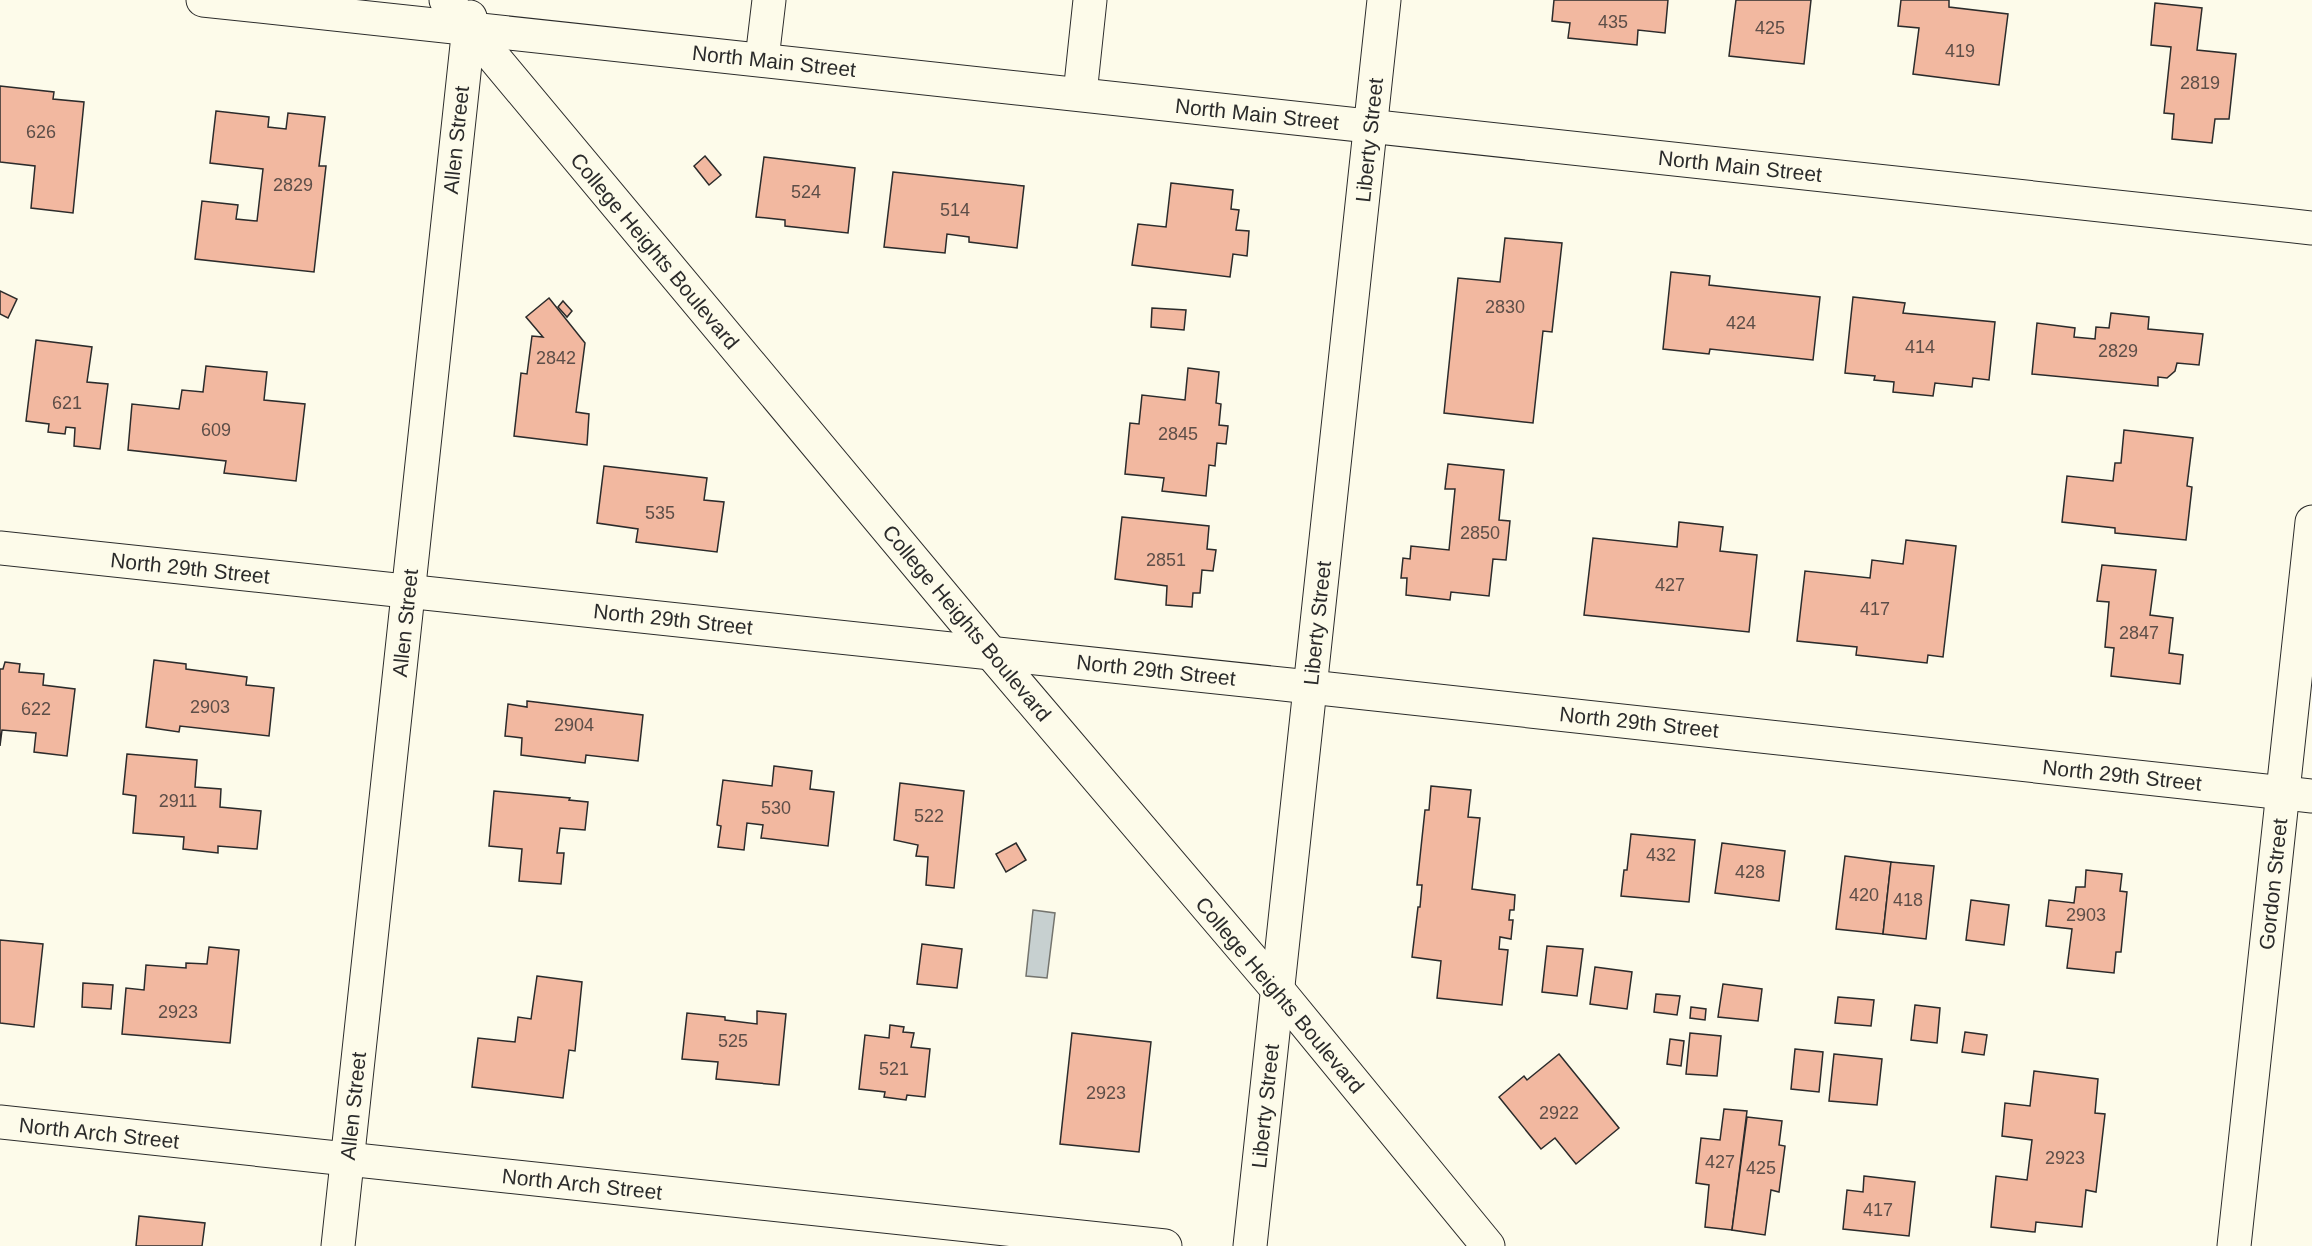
<svg xmlns="http://www.w3.org/2000/svg" width="2312" height="1246" font-family="Arial,sans-serif">
<style>
.water{fill:#c7d0d0;stroke:#74746e;stroke-width:1.5}
.building{fill:#f2b8a0;stroke:#2b2b2b;stroke-width:1.5}
.lines{fill:none;stroke-linecap:round;stroke-linejoin:round}
.minor-casing{stroke:#2b2b2b;stroke-width:35}
.minor{stroke:#fdfbea;stroke-width:33}
.labels{text-anchor:middle;dominant-baseline:central;stroke-width:4.5;stroke-linejoin:round;paint-order:stroke}
.number-label{font-size:18px;fill:#5d4e48}
.street-label{font-size:21px;fill:#2b2b2b;stroke:#fdfbea}
</style>
<rect width="100%" height="100%" fill="#fdfbea"/>
<!-- water -->
<polygon class="water" points="1033,910 1055,913 1047,978 1026,976"/>
<!-- building -->
<g class="building">
<polygon points="1554,0 1668,0 1665,33 1638,30 1637,45 1568,38 1570,23 1552,21"/>
<polygon points="1736,0 1811,0 1804,64 1729,56"/>
<polygon points="1901,0 1949,0 1949,7 2008,14 1999,85 1913,74 1919,28 1898,26"/>
<polygon points="2155,3 2202,8 2197,50 2236,54 2229,119 2215,119 2212,143 2172,139 2174,114 2164,113 2171,47 2151,45"/>
<polygon points="0,86 54,92 53,99 84,102 73,213 31,208 35,166 0,162"/>
<polygon points="216,111 269,117 268,127 286,129 288,113 325,117 319,166 326,166 314,272 195,259 202,201 238,205 236,219 257,221 263,169 210,163"/>
<polygon points="705,156 721,175 709,185 694,166"/>
<polygon points="764,157 855,168 848,233 785,226 785,220 756,217"/>
<polygon points="893,172 1024,186 1017,248 969,242 969,237 947,234 945,253 884,247"/>
<polygon points="1171,183 1233,190 1231,209 1239,210 1236,230 1249,231 1247,256 1233,254 1230,277 1132,265 1138,224 1166,227"/>
<polygon points="1505,238 1562,243 1552,332 1543,331 1533,423 1444,413 1458,278 1500,282"/>
<polygon points="1671,272 1710,276 1709,285 1820,297 1813,360 1710,349 1709,354 1663,349"/>
<polygon points="0,291 17,299 8,318 0,314"/>
<polygon points="1853,297 1905,303 1903,313 1995,322 1989,380 1973,378 1972,387 1935,383 1933,396 1893,392 1894,382 1874,380 1875,376 1845,373"/>
<polygon points="549,298 585,343 576,412 589,414 587,445 514,436 521,373 527,374 532,336 543,337 526,317"/>
<polygon points="563,301 572,311 567,317 558,307"/>
<polygon points="1152,308 1186,310 1184,330 1151,327"/>
<polygon points="2111,313 2149,317 2148,329 2203,334 2199,365 2177,363 2175,371 2167,378 2158,377 2158,386 2032,374 2037,323 2075,328 2074,337 2095,339 2096,327 2109,328"/>
<polygon points="36,340 92,347 87,382 108,384 100,449 74,446 75,428 66,427 65,434 48,432 49,424 26,421"/>
<polygon points="206,366 267,372 264,400 305,404 296,481 224,473 226,461 128,450 132,404 179,409 182,390 203,392"/>
<polygon points="1188,368 1219,372 1216,403 1221,404 1219,425 1228,426 1226,444 1217,443 1215,466 1209,465 1206,496 1162,491 1164,478 1125,474 1130,423 1139,424 1142,395 1185,400"/>
<polygon points="2124,430 2193,438 2187,486 2192,487 2186,540 2115,533 2115,528 2062,522 2067,476 2113,481 2115,463 2121,463"/>
<polygon points="1448,464 1504,470 1499,520 1510,521 1506,560 1493,559 1489,596 1451,592 1450,600 1406,595 1407,578 1401,578 1403,558 1410,559 1411,546 1449,550 1455,489 1445,489"/>
<polygon points="604,466 707,478 704,500 724,502 717,552 636,542 638,529 597,523"/>
<polygon points="1122,517 1209,526 1207,549 1216,550 1213,571 1202,570 1200,593 1193,593 1192,607 1166,605 1167,586 1115,579"/>
<polygon points="1679,522 1723,527 1720,551 1757,555 1749,632 1584,615 1593,538 1677,547"/>
<polygon points="1906,540 1956,546 1943,657 1928,655 1927,663 1856,655 1857,647 1797,641 1805,571 1870,578 1872,560 1903,564"/>
<polygon points="2102,565 2156,570 2150,615 2173,618 2169,653 2183,655 2180,684 2111,676 2114,648 2105,647 2109,602 2097,601"/>
<polygon points="154,660 186,664 186,669 247,677 246,685 274,688 269,736 180,726 179,732 146,727"/>
<polygon points="5,662 20,664 19,672 44,674 43,685 75,689 67,756 34,752 36,733 2,730 0,746 0,669 3,669"/>
<polygon points="527,701 643,715 638,761 586,755 585,763 521,755 522,738 505,736 508,704 527,707"/>
<polygon points="127,754 197,760 195,787 221,789 220,807 261,811 257,849 218,846 218,853 183,849 184,837 133,833 136,796 123,794"/>
<polygon points="774,766 812,771 810,789 834,792 828,846 761,838 763,825 747,823 744,850 718,847 721,826 717,825 723,780 772,786"/>
<polygon points="900,783 964,791 954,888 926,885 928,857 916,856 918,845 894,840"/>
<polygon points="1431,786 1471,790 1468,817 1480,818 1472,889 1515,895 1514,910 1510,910 1509,920 1513,920 1511,939 1500,937 1499,949 1508,950 1502,1005 1437,998 1441,961 1412,957 1418,907 1420,907 1422,885 1417,885 1425,810 1429,810"/>
<polygon points="494,791 570,798 569,800 588,802 585,830 560,828 557,853 564,853 561,884 519,881 522,849 489,846"/>
<polygon points="1631,834 1695,840 1689,902 1621,896 1624,870 1627,870"/>
<polygon points="1016,843 1026,860 1006,872 996,854"/>
<polygon points="1722,843 1785,851 1779,901 1715,893"/>
<polygon points="1845,856 1891,862 1883,934 1836,929"/>
<polygon points="1891,862 1934,866 1926,939 1883,934"/>
<polygon points="2086,870 2122,874 2120,891 2127,892 2121,952 2116,952 2114,973 2067,968 2072,929 2046,926 2049,900 2074,903 2076,887 2085,887"/>
<polygon points="1971,900 2009,905 2004,945 1966,940"/>
<polygon points="0,940 43,944 34,1027 0,1023"/>
<polygon points="922,944 962,949 957,988 917,984"/>
<polygon points="1547,946 1583,949 1577,996 1542,992"/>
<polygon points="209,947 239,950 230,1043 122,1034 126,988 144,990 146,965 186,968 186,963 207,964"/>
<polygon points="1595,967 1632,972 1627,1009 1590,1004"/>
<polygon points="537,976 582,982 575,1051 569,1050 563,1098 472,1087 478,1038 515,1042 518,1017 531,1019"/>
<polygon points="83,983 113,985 111,1009 82,1007"/>
<polygon points="1723,984 1762,989 1758,1021 1718,1017"/>
<polygon points="1656,994 1680,996 1677,1015 1654,1012"/>
<polygon points="1838,997 1874,1000 1871,1026 1835,1023"/>
<polygon points="1915,1005 1940,1008 1937,1043 1911,1040"/>
<polygon points="1691,1007 1706,1009 1705,1020 1690,1018"/>
<polygon points="757,1011 786,1014 779,1085 716,1079 718,1062 682,1059 687,1013 725,1017 725,1020 757,1024"/>
<polygon points="890,1025 904,1027 903,1032 914,1033 911,1047 930,1049 925,1097 907,1095 906,1100 884,1097 885,1092 859,1089 865,1035 889,1038"/>
<polygon points="1965,1032 1987,1035 1984,1055 1962,1052"/>
<polygon points="1072,1033 1151,1042 1139,1152 1060,1144"/>
<polygon points="1690,1033 1721,1036 1717,1076 1686,1074"/>
<polygon points="1670,1039 1684,1041 1681,1066 1667,1064"/>
<polygon points="1795,1049 1823,1052 1819,1092 1791,1089"/>
<polygon points="1559,1054 1619,1128 1576,1164 1555,1138 1541,1149 1499,1097 1524,1076 1527,1080"/>
<polygon points="1834,1054 1882,1059 1877,1105 1829,1101"/>
<polygon points="2034,1071 2098,1079 2095,1113 2105,1114 2096,1192 2086,1190 2082,1227 2036,1222 2035,1232 1991,1227 1996,1176 2027,1180 2032,1140 2002,1136 2005,1103 2030,1106"/>
<polygon points="1724,1109 1747,1111 1732,1230 1705,1227 1709,1185 1696,1183 1701,1138 1720,1140"/>
<polygon points="1747,1117 1782,1121 1779,1145 1785,1146 1779,1192 1771,1190 1765,1235 1732,1230"/>
<polygon points="1864,1176 1915,1182 1909,1236 1843,1229 1847,1190 1863,1192"/>
<polygon points="139,1216 205,1223 202,1246 136,1246"/>
</g>
<g class="lines">
<defs>
<g id="minor">
<polyline points="203,0 2312,228"/>
<polyline points="446,0 991,653 1278,990 1488,1246"/>
<polyline points="762,59 769,0"/>
<polyline points="1080,94 1090,0"/>
<polyline points="0,548 1310,687 2312,796"/>
<polyline points="0,1122 1165,1246"/>
<polyline points="338,1246 470,17"/>
<polyline points="1250,1246 1384,0"/>
<polyline points="2234,1246 2312,522"/>
</g>
</defs>
<!-- minor casing -->
<use href="#minor" class="minor-casing"/>
<!-- minor -->
<use href="#minor" class="minor"/>
</g>
<g class="labels">
<!-- number labels -->
<g class="number-label">
<text x="1613" y="22">435</text>
<text x="1770" y="28">425</text>
<text x="1960" y="51">419</text>
<text x="2200" y="83">2819</text>
<text x="41" y="132">626</text>
<text x="293" y="185">2829</text>
<text x="806" y="192">524</text>
<text x="955" y="210">514</text>
<text x="1505" y="307">2830</text>
<text x="1741" y="323">424</text>
<text x="1920" y="347">414</text>
<text x="2118" y="351">2829</text>
<text x="556" y="358">2842</text>
<text x="67" y="403">621</text>
<text x="216" y="430">609</text>
<text x="1178" y="434">2845</text>
<text x="660" y="513">535</text>
<text x="1480" y="533">2850</text>
<text x="1166" y="560">2851</text>
<text x="1670" y="585">427</text>
<text x="1875" y="609">417</text>
<text x="2139" y="633">2847</text>
<text x="210" y="707">2903</text>
<text x="36" y="709">622</text>
<text x="574" y="725">2904</text>
<text x="178" y="801">2911</text>
<text x="776" y="808">530</text>
<text x="929" y="816">522</text>
<text x="1661" y="855">432</text>
<text x="1750" y="872">428</text>
<text x="1864" y="895">420</text>
<text x="1908" y="900">418</text>
<text x="2086" y="915">2903</text>
<text x="178" y="1012">2923</text>
<text x="733" y="1041">525</text>
<text x="894" y="1069">521</text>
<text x="1106" y="1093">2923</text>
<text x="1559" y="1113">2922</text>
<text x="2065" y="1158">2923</text>
<text x="1720" y="1162">427</text>
<text x="1761" y="1168">425</text>
<text x="1878" y="1210">417</text>
</g>
<!-- street labels -->
<g class="street-label">
<text transform="translate(774 61) rotate(6)">North Main Street</text>
<text transform="translate(1257 114) rotate(6)">North Main Street</text>
<text transform="translate(456 140) rotate(-84)">Allen Street</text>
<text transform="translate(1369 140) rotate(-84)">Liberty Street</text>
<text transform="translate(1740 166) rotate(6)">North Main Street</text>
<text transform="translate(655 251) rotate(50)">College Heights Boulevard</text>
<text transform="translate(190 568) rotate(6)">North 29th Street</text>
<text transform="translate(673 619) rotate(6)">North 29th Street</text>
<text transform="translate(405 623) rotate(-84)">Allen Street</text>
<text transform="translate(967 623) rotate(50)">College Heights Boulevard</text>
<text transform="translate(1317 623) rotate(-84)">Liberty Street</text>
<text transform="translate(1156 670) rotate(6)">North 29th Street</text>
<text transform="translate(1639 722) rotate(6)">North 29th Street</text>
<text transform="translate(2122 775) rotate(6)">North 29th Street</text>
<text transform="translate(2273 884) rotate(-84)">Gordon Street</text>
<text transform="translate(1280 995) rotate(50)">College Heights Boulevard</text>
<text transform="translate(353 1106) rotate(-84)">Allen Street</text>
<text transform="translate(1265 1106) rotate(-84)">Liberty Street</text>
<text transform="translate(99 1133) rotate(6)">North Arch Street</text>
<text transform="translate(582 1184) rotate(6)">North Arch Street</text>
</g>
</g>
</svg>
